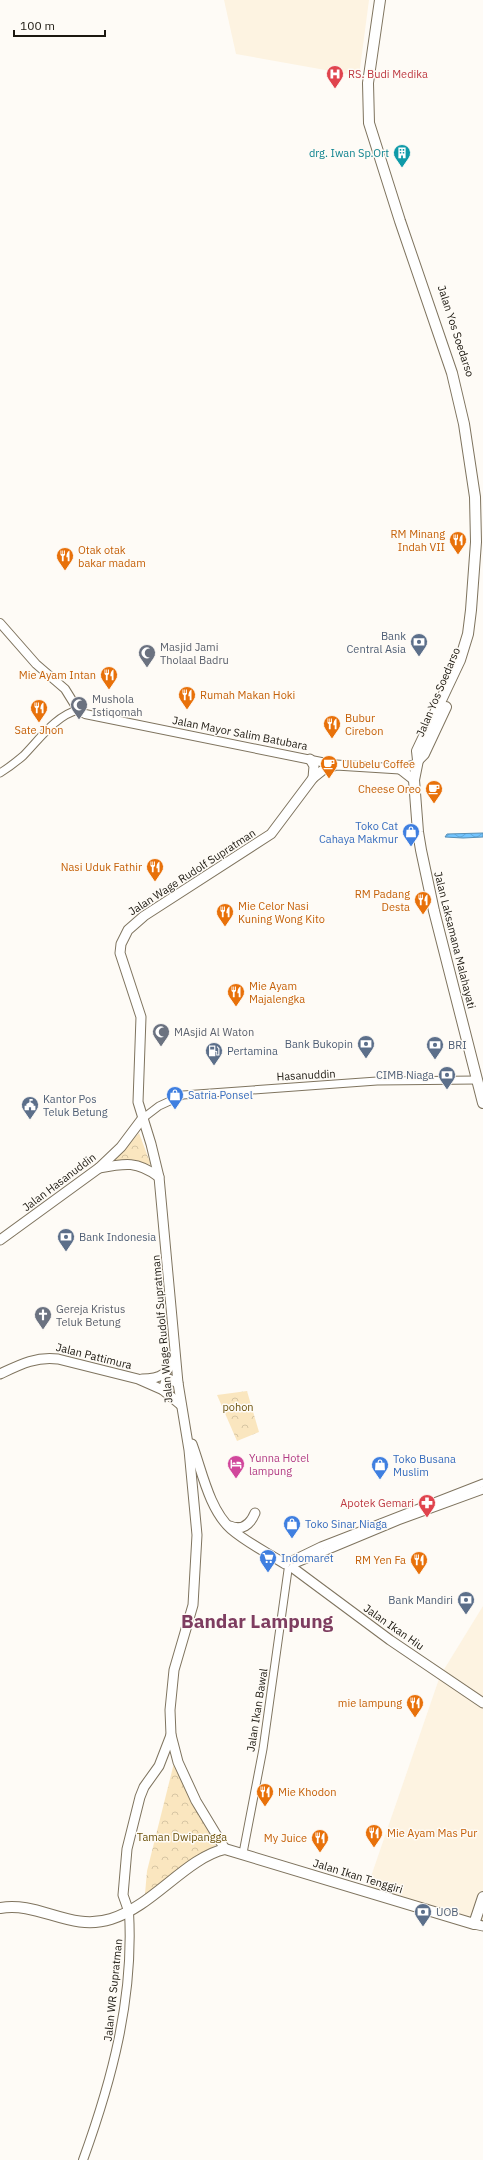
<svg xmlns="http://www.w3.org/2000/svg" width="483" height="2160" font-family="'IBM Plex Sans',sans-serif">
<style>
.built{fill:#fdf3e1}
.park{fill:url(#park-crowns)}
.water{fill:url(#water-waves);stroke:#5890b7}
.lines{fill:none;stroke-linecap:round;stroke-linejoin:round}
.tertiary-casing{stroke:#7f745f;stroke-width:9}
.secondary-casing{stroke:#7f745f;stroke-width:10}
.primary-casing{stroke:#7f745f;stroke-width:11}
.trunk-casing{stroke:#7f745f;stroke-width:12}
.tertiary{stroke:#fff;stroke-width:7}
.secondary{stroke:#fff;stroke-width:8}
.primary{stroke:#fff;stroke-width:9}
.trunk{stroke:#fff;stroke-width:10}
.labels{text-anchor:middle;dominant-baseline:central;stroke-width:3;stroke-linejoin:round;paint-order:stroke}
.health-label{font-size:11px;fill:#be3a42;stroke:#fefbf6;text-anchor:start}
.culture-label{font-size:11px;fill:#0d838f;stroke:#fefbf6;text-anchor:end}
.street-label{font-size:11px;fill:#1c1810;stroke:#fefbf6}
.food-label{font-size:11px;fill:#c56008;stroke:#fefbf6;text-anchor:end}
.service-label{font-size:11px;fill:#4e5e75;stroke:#fefbf6;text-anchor:start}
.worship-label{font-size:11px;fill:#5b616d;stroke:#fefbf6;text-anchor:start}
.shop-label{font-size:11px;fill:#366cbe;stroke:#fefbf6;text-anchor:start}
.park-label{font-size:11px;fill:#6b510b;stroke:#fefbf6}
.hotel-label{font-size:11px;fill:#b23c85;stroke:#fefbf6;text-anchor:start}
.town-label{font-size:19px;font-weight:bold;fill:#7e3d60;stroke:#fefbf6}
</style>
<defs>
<pattern id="park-crowns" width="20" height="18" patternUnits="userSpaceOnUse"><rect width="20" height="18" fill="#fae6bf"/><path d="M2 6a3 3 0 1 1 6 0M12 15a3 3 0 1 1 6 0" fill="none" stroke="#d6c5a3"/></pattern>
<pattern id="water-waves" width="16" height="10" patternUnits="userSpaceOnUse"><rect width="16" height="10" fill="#72c4fe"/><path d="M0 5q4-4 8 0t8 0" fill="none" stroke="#62a8d9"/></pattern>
</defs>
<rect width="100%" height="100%" fill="#fefbf6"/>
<!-- built -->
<g class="built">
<polygon points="224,0 369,0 359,76 236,54"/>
<polygon points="483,1606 483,1928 366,1891 440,1676"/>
</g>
<!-- park -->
<g class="park">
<polygon points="139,1133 151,1165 130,1160 111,1163"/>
<polygon points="247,1391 259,1432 237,1441 217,1395"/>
<polygon points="175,1759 192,1802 216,1845 145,1894 147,1871"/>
</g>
<!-- water -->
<polygon class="water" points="483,833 483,837 463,838 445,837 447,834"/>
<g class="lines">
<defs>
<g id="tertiary">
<path d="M0,773C8,768 16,762 23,756C38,741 56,715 78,710"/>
<polyline points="142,1119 159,1106 183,1095 377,1081 477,1080"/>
<polyline points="290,1561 321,1546 483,1483"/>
<polyline points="297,1563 398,1521 483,1490"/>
<polyline points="243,1853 263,1749 288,1570"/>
</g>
<g id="secondary">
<polyline points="0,623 36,664 65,689 78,710 85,714 336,765"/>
<path d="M83,2160C112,2080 134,1998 129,1912"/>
</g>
<g id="primary">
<polyline points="310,759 314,766 313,778"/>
<polyline points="400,769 414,780"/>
<path d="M99,1168C126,1163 137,1161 159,1177"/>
<polyline points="0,1240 99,1168 121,1147 142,1119"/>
<path d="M0,1374C19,1365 36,1356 58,1359L138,1379L163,1390L181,1405"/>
<path d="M142,1379C162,1379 169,1373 174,1355"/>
<polyline points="163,1390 166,1380 169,1379 178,1383"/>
<path d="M192,1444C202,1471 209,1509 231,1529C247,1543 268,1553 285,1564"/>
<path d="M230,1526C242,1531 250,1525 255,1513"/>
<polyline points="293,1568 390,1640 483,1703"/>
<polyline points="225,1849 196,1801 178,1762 171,1735 170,1710 174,1670 193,1605 197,1535 189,1450 178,1383 159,1177 151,1144 138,1102 141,1017 120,953 121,944 128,930 144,916 271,834 313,778 323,770 336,765 400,769 417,764"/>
<polyline points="129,1912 123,1895 127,1849 140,1797 144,1787 159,1766 171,1735"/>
<polyline points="474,1924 483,1926"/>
</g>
<g id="trunk">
<polyline points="380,0 368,83 369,123 400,221 452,373 464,424 475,497 476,542 471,610 468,634 460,660 417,751 418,760 414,780 418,832 421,850 434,911 483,1103"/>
<polyline points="418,760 424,754 446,707"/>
<path d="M0,1908C39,1901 70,1932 111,1919C153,1906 186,1858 225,1849L474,1924L483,1897"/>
</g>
</defs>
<!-- tertiary casing -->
<use href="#tertiary" class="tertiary-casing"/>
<!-- secondary casing -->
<use href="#secondary" class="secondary-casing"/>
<!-- primary casing -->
<use href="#primary" class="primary-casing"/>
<!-- trunk casing -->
<use href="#trunk" class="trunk-casing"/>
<!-- tertiary -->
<use href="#tertiary" class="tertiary"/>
<!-- secondary -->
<use href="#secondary" class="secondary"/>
<!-- primary -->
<use href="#primary" class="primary"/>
<!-- trunk -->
<use href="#trunk" class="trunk"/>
</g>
<!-- icons -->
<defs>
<symbol id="hospital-pin" viewBox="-11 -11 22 30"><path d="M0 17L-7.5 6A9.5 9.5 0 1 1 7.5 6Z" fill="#e0444e" stroke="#fefbf6"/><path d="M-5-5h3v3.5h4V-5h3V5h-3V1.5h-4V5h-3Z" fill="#fff"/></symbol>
<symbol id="building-pin" viewBox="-11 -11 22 30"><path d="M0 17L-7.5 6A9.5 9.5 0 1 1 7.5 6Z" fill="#0f9aa8" stroke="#fefbf6"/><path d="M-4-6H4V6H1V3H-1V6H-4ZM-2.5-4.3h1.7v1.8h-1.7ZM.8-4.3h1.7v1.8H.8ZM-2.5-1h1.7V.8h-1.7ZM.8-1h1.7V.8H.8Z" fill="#fff"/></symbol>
<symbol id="restaurant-pin" viewBox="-11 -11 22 30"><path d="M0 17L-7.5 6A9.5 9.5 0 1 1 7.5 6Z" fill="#e8710a" stroke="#fefbf6"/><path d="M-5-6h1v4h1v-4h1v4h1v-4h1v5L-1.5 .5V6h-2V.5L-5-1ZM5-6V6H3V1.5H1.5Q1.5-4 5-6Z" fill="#fff"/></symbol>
<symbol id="bank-pin" viewBox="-11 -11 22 30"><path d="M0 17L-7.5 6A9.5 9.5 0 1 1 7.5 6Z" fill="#5c6f8a" stroke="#fefbf6"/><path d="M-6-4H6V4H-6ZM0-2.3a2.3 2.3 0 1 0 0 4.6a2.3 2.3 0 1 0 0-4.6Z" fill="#fff"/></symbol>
<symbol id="mosque-pin" viewBox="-11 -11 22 30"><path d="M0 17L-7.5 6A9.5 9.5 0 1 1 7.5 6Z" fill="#6b7280" stroke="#fefbf6"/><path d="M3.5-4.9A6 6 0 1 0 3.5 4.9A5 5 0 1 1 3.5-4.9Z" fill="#fff"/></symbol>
<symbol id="cafe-pin" viewBox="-11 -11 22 30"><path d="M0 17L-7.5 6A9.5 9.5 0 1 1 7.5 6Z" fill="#e8710a" stroke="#fefbf6"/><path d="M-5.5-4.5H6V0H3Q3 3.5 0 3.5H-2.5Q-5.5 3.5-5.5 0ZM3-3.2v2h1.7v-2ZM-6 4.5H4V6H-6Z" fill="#fff"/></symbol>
<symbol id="shop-pin" viewBox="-11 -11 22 30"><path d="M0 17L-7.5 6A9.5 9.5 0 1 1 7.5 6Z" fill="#3f7fe0" stroke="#fefbf6"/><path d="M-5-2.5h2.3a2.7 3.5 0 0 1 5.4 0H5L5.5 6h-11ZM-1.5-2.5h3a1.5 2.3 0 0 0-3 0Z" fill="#fff"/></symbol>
<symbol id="fuel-pin" viewBox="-11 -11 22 30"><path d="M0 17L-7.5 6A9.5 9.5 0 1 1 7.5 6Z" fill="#5c6f8a" stroke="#fefbf6"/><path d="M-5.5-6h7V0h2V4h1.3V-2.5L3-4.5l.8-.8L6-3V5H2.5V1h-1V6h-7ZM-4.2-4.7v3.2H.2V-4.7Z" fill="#fff"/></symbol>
<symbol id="civic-pin" viewBox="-11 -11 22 30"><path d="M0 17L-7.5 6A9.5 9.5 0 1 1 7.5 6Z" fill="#5c6f8a" stroke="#fefbf6"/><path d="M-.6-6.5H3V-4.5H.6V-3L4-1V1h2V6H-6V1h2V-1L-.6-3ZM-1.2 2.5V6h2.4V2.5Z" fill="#fff"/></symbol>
<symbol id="church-pin" viewBox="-11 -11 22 30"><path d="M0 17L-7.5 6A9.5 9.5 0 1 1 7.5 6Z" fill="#6b7280" stroke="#fefbf6"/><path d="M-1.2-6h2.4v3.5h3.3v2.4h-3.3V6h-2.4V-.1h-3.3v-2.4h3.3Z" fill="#fff"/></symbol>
<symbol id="hotel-pin" viewBox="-11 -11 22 30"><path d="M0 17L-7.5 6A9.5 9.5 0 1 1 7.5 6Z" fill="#d1479c" stroke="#fefbf6"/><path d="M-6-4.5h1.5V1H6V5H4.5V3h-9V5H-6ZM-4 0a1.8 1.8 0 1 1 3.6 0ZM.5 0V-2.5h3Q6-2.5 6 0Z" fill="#fff"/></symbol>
<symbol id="pharmacy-pin" viewBox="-11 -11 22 30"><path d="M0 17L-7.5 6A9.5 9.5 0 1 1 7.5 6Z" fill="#e0444e" stroke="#fefbf6"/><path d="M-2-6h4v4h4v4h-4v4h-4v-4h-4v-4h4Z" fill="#fff"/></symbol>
<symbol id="supermarket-pin" viewBox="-11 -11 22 30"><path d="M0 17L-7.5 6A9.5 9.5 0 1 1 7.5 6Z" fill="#3f7fe0" stroke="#fefbf6"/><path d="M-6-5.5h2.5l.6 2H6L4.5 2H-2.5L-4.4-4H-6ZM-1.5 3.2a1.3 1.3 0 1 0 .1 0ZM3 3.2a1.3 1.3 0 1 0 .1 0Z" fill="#fff"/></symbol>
</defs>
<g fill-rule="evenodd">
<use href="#hospital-pin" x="325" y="64" width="20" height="27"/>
<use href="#building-pin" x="392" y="143" width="20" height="27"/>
<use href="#restaurant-pin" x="448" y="530" width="20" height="27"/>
<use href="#restaurant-pin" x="55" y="546" width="20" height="27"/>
<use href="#bank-pin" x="409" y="632" width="20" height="27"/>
<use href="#mosque-pin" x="137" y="643" width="20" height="27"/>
<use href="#restaurant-pin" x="99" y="665" width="20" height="27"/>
<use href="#restaurant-pin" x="177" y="685" width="20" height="27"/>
<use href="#mosque-pin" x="69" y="695" width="20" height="27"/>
<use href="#restaurant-pin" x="29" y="698" width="20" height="27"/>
<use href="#restaurant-pin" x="322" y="714" width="20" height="27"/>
<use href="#cafe-pin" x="319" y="754" width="20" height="27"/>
<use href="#cafe-pin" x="424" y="779" width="20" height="27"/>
<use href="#shop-pin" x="401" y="822" width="20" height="27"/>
<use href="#restaurant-pin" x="145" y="857" width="20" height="27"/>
<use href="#restaurant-pin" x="413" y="890" width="20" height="27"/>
<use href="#restaurant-pin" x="215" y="902" width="20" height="27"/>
<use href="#restaurant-pin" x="226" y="982" width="20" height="27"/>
<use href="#mosque-pin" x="151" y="1022" width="20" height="27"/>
<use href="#bank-pin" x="356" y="1034" width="20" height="27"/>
<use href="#bank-pin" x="425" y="1035" width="20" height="27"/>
<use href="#fuel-pin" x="204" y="1041" width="20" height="27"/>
<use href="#bank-pin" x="437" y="1065" width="20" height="27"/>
<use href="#shop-pin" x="165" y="1085" width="20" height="27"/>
<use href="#civic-pin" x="20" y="1095" width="20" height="27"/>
<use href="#bank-pin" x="56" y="1227" width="20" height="27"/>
<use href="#church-pin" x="33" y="1305" width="20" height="27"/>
<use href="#hotel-pin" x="226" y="1454" width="20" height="27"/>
<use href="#shop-pin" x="370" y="1455" width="20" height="27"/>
<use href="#pharmacy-pin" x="417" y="1493" width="20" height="27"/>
<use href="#shop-pin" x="282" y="1514" width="20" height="27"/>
<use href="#supermarket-pin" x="258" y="1548" width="20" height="27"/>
<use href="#restaurant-pin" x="409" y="1550" width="20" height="27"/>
<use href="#bank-pin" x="456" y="1590" width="20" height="27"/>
<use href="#restaurant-pin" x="405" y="1693" width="20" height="27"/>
<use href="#restaurant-pin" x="255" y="1782" width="20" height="27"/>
<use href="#restaurant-pin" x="364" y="1823" width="20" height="27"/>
<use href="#restaurant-pin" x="310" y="1828" width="20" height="27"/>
<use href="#bank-pin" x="413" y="1902" width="20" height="27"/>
</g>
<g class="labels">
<!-- health labels -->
<g class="health-label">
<text x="348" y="74">RS. Budi Medika</text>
<text x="414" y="1503" text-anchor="end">Apotek Gemari</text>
</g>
<!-- culture labels -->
<g class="culture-label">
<text x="389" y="153">drg. Iwan Sp.Ort</text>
</g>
<!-- street labels -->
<g class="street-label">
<text transform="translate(456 331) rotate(72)">Jalan Yos Soedarso</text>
<text transform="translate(438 692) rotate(-67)">Jalan Yos Soedarso</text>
<text transform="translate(240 733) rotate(11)">Jalan Mayor Salim Batubara</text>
<text transform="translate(192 872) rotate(-33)">Jalan Wage Rudolf Supratman</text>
<text transform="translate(455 940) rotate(76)">Jalan Laksamana Malahayati</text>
<text transform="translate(306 1075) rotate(-3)">Hasanuddin</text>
<text transform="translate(59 1182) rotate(-37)">Jalan Hasanuddin</text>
<text transform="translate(162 1329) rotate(-95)">Jalan Wage Rudolf Supratman</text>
<text transform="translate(94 1356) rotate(14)">Jalan Pattimura</text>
<text transform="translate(394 1627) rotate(35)">Jalan Ikan Hiu</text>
<text transform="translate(257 1710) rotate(-81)">Jalan Ikan Bawal</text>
<text transform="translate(358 1876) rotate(17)">Jalan Ikan Tenggiri</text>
<text transform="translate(113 1990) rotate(-84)">Jalan WR Supratman</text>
</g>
<!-- food labels -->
<g class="food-label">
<text x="445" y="534">RM Minang<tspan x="445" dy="13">Indah VII</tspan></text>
<text x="78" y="550" text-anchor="start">Otak otak<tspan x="78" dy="13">bakar madam</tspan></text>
<text x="96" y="675">Mie Ayam Intan</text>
<text x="200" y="695" text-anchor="start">Rumah Makan Hoki</text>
<text x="345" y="718" text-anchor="start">Bubur<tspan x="345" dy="13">Cirebon</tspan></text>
<text x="39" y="730" text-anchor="middle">Sate Jhon</text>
<text x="342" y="764" text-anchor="start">Ulubelu Coffee</text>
<text x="421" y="789">Cheese Oreo</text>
<text x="142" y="867">Nasi Uduk Fathir</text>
<text x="410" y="894">RM Padang<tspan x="410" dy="13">Desta</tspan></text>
<text x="238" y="906" text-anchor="start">Mie Celor Nasi<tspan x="238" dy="13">Kuning Wong Kito</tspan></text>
<text x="249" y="986" text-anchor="start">Mie Ayam<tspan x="249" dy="13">Majalengka</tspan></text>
<text x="406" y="1560">RM Yen Fa</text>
<text x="402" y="1703">mie lampung</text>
<text x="278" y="1792" text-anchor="start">Mie Khodon</text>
<text x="387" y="1833" text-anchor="start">Mie Ayam Mas Pur</text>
<text x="307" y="1838">My Juice</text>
</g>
<!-- service labels -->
<g class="service-label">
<text x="406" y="636" text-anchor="end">Bank<tspan x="406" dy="13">Central Asia</tspan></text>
<text x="353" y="1044" text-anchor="end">Bank Bukopin</text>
<text x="448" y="1045">BRI</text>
<text x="227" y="1051">Pertamina</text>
<text x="434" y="1075" text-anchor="end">CIMB Niaga</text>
<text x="43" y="1099">Kantor Pos<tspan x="43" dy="13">Teluk Betung</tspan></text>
<text x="79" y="1237">Bank Indonesia</text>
<text x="453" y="1600" text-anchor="end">Bank Mandiri</text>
<text x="436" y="1912">UOB</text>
</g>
<!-- worship labels -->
<g class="worship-label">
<text x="160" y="647">Masjid Jami<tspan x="160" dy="13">Tholaal Badru</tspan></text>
<text x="92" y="699">Mushola<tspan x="92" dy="13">Istiqomah</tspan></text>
<text x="174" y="1032">MAsjid Al Waton</text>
<text x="56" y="1309">Gereja Kristus<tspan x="56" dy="13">Teluk Betung</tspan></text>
</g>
<!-- shop labels -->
<g class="shop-label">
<text x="398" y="826" text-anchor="end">Toko Cat<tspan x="398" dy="13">Cahaya Makmur</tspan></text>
<text x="188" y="1095">Satria Ponsel</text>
<text x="393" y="1459">Toko Busana<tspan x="393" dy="13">Muslim</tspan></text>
<text x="305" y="1524">Toko Sinar Niaga</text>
<text x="281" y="1558">Indomaret</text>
</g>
<!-- park labels -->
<g class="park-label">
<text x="238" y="1407">pohon</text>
<text x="182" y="1837">Taman Dwipangga</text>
</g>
<!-- hotel labels -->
<g class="hotel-label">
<text x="249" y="1458">Yunna Hotel<tspan x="249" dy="13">lampung</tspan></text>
</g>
<!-- town labels -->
<g class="town-label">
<text x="257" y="1621">Bandar Lampung</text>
</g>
</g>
<!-- scale -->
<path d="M14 30v6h91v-6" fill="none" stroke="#1c1810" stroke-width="2"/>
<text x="20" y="30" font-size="12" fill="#1c1810" stroke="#fefbf6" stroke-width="3" paint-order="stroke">100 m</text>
</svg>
